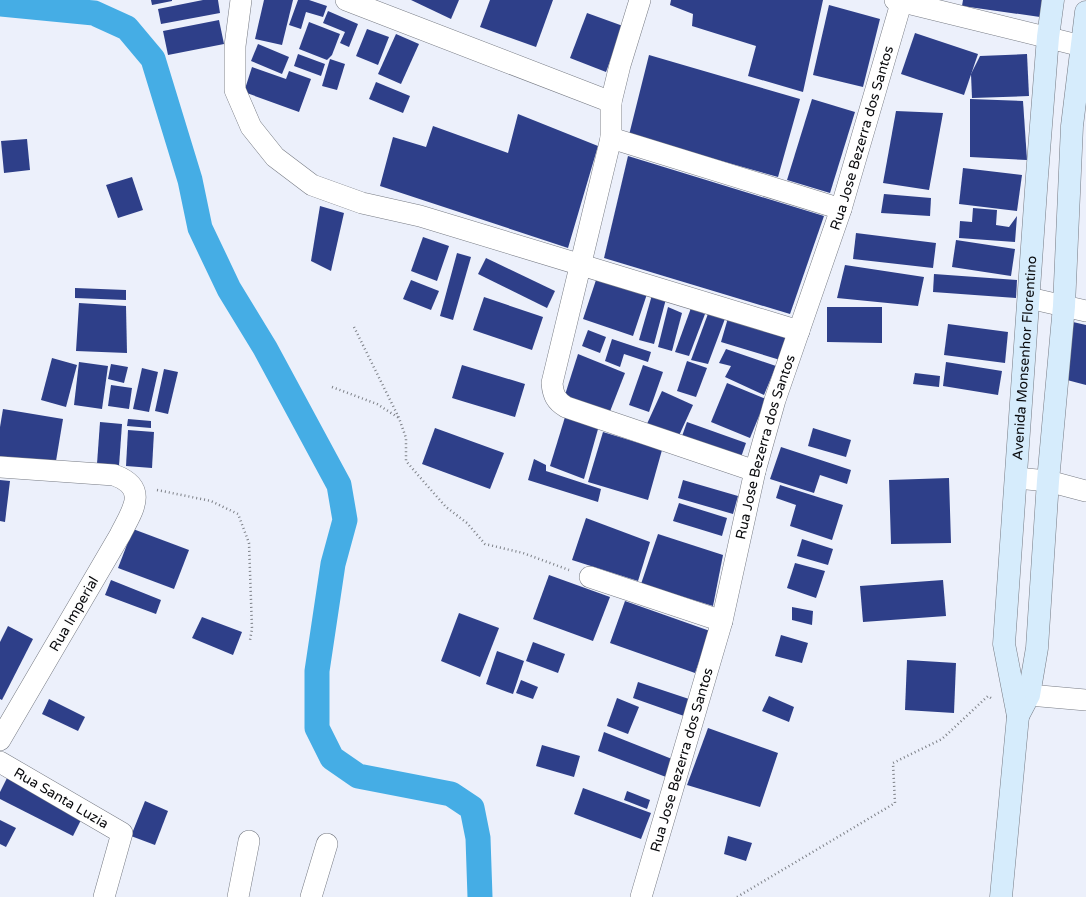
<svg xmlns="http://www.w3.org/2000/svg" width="1086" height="897" font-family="'Varela Round',sans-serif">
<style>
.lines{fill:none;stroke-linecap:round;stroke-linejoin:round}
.canal{stroke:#45ade5;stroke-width:25}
.building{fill:#2e3f89}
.minor-casing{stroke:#777b84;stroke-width:22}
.secondary-casing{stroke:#777b84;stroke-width:23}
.path{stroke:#7d8087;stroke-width:2.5;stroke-dasharray:1 3;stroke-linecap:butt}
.minor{stroke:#fff;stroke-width:21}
.secondary{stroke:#d6ecfc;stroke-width:22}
.labels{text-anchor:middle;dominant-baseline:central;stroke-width:4;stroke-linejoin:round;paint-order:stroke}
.street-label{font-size:14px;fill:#0a0b0e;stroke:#fdfdfd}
</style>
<rect width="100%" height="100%" fill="#ecf0fb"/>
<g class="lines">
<!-- canal -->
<polyline class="canal" points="0,4 94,13 127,28 153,59 190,180 200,228 229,289 265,348 339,485 345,520 333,564 317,671 317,728 332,758 358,776 451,794 472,808 478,838 480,897"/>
</g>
<!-- building -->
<g class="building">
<polygon points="151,0 172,0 172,1 152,5"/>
<polygon points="203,0 218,0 220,13 161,24 158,9"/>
<polygon points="264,0 293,0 282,45 255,39"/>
<polygon points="298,0 309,0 327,6 323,17 306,12 301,29 289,25"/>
<polygon points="411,0 459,0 451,19"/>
<polygon points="490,0 553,0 536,47 480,27"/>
<polygon points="671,0 823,0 803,92 748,76 756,46 692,26 693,14 670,5"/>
<polygon points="963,0 1043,0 1040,17 962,6"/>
<polygon points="829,5 880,19 863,87 813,75"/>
<polygon points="328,11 358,24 349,47 340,43 345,32 323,23"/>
<polygon points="587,13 623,26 606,72 570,58"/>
<polygon points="219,20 224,44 168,55 163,31"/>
<polygon points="309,22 340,34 332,55 327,60 299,49"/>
<polygon points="367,29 389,37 378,65 356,56"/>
<polygon points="915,33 978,54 964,95 901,74"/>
<polygon points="396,34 419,44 401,84 378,74"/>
<polygon points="258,44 289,57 282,74 251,61"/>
<polygon points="298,54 325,64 321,76 294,66"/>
<polygon points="1027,54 1029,96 972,98 971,74 980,56"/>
<polygon points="649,55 800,99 778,177 629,135"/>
<polygon points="330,59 345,64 337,90 322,86"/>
<polygon points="252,67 286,79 289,71 311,79 299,112 244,92"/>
<polygon points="376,82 410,96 403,113 369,99"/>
<polygon points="812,99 855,112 830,193 787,180"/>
<polygon points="970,99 1023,101 1027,160 970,157"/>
<polygon points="896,111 943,113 929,190 883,183"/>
<polygon points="518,114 598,146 568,248 380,186 393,137 426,147 433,126 508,153"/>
<polygon points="27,139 30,170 4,173 1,141"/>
<polygon points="628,156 824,216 790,314 604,258"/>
<polygon points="963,168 1022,175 1017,211 959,204"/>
<polygon points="132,177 143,210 118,218 106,185"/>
<polygon points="884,194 931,198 930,216 881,213"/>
<polygon points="320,206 344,213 331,271 311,261"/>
<polygon points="973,208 997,210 996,225 1009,227 1017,216 1015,242 959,238 960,221 972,222"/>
<polygon points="856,233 936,243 933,268 853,259"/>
<polygon points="423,237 449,246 437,281 411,271"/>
<polygon points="956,240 1015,249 1011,276 952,267"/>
<polygon points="457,253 471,257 453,320 440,316"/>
<polygon points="486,258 555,291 547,308 478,274"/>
<polygon points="845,265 924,277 918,306 837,298"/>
<polygon points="934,274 1017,280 1016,298 933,292"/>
<polygon points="597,277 647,294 633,336 583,319"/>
<polygon points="411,280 439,291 431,310 403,299"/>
<polygon points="75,288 126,290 126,300 75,298"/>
<polygon points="652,295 666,299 654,344 639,340"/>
<polygon points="484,297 543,317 532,350 473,330"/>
<polygon points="79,303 126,306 127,353 76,351"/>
<polygon points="668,307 682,313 672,351 658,347"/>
<polygon points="827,307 882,307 882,343 827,342"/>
<polygon points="691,308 705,314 689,356 675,352"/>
<polygon points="709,311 726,316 708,364 691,360"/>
<polygon points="728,318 787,336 780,360 721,342"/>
<polygon points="1073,322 1086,325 1086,385 1067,380"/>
<polygon points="948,324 1008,332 1005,363 944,355"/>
<polygon points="588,330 606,337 600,353 582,346"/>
<polygon points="612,339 651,352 648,362 624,354 620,367 605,361"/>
<polygon points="726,349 776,366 764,395 725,377 731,366 719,363"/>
<polygon points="578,354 625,373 609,414 564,398"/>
<polygon points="52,358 77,365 66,407 41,400"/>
<polygon points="687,361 707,368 696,397 677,391"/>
<polygon points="79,362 108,366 102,409 74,405"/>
<polygon points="946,362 1002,371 998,395 943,386"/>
<polygon points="111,364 128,367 124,383 108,379"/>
<polygon points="462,365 525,384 515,417 452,398"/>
<polygon points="643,365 663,372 649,412 629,405"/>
<polygon points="142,368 158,372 149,412 133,409"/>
<polygon points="164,369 178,372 168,414 155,411"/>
<polygon points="915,373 940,376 939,387 913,384"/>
<polygon points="727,383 766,399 750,438 711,422"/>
<polygon points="111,385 132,388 129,409 108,406"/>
<polygon points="662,391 693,405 677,440 646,426"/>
<polygon points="3,409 63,419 55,467 0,458 0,427"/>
<polygon points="565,417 598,429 584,479 550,466"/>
<polygon points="128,419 151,421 151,428 127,426"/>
<polygon points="100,422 122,424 119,466 97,464"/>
<polygon points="687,422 746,443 740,460 681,439"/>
<polygon points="435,428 504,453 490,489 422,464"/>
<polygon points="813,428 851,440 846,457 808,446"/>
<polygon points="128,430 154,432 152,468 126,466"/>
<polygon points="603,432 662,450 648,500 588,482"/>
<polygon points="781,447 851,470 847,484 820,475 814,493 770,479"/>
<polygon points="534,459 546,465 546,471 601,489 598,502 528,480"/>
<polygon points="949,478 951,543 891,544 889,480"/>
<polygon points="0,480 10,481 5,522 0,521"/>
<polygon points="683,480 738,496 733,514 678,498"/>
<polygon points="780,485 843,505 832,540 790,526 796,505 776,498"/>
<polygon points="679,503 727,518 722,536 673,521"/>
<polygon points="586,518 650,542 638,581 572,560"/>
<polygon points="133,529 189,550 174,589 118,568"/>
<polygon points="658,534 723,555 713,606 641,584"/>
<polygon points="802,539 833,549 828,565 797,556"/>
<polygon points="795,563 825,571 816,598 787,588"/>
<polygon points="549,575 610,597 593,641 533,619"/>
<polygon points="111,580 161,600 156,614 105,595"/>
<polygon points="943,580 946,616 863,622 860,586"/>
<polygon points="625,601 710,631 695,673 610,643"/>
<polygon points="792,607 813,611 812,625 792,620"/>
<polygon points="459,613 499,628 480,677 441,661"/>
<polygon points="202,617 242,632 233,655 192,638"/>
<polygon points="8,626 33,639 2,700 0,699 0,642"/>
<polygon points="781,635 808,643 802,663 775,656"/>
<polygon points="533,642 565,654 558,673 526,661"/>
<polygon points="497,651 524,661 513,694 486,684"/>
<polygon points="907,660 956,663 954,713 905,710"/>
<polygon points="521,680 538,687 533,699 516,693"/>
<polygon points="638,682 689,699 684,716 633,698"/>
<polygon points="769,696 794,707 789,722 762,711"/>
<polygon points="617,698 639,707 628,734 607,726"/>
<polygon points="49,699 85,717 78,731 42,714"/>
<polygon points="708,728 778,753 760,807 687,785"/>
<polygon points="604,732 672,759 666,777 598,751"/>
<polygon points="542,745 580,756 574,777 536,766"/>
<polygon points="7,778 83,816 73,836 0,799 0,792"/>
<polygon points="583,788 651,813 641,839 574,814"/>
<polygon points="627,791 650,800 647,809 624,800"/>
<polygon points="145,801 168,811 155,845 131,836"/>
<polygon points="0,820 16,828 6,847 0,844"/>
<polygon points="728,836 752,843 746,861 724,854"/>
</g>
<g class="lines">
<defs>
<g id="minor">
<polyline points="241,0 235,46 235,90 251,127 275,157 312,185 362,203 420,216 799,331"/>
<polyline points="346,0 611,102"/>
<path d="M640,0L620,65L611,102V138L552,383C553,395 556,401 566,407L755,471"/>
<polyline points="895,0 1086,47"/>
<polyline points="611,138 841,209"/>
<polyline points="1029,298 1086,311"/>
<path d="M0,467L114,475C150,488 132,511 120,535L0,740"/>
<polyline points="1016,478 1048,481 1086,491"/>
<polyline points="590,577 722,621"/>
<polyline points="1029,695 1086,700"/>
<path id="s1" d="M0,762L122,833L104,897"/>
<polyline points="238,897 249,841"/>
<polyline points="311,897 327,844"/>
<path id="s2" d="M641,897L722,621L755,471L775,400L841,209L902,0"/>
</g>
<g id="secondary">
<polyline points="1018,716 1029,695 1037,648 1048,481 1064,306 1072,126 1086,12"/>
<path id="s3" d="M1001,897L1018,716L1004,644L1037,176L1048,37L1053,0"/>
</g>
</defs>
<!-- minor casing -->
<use href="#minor" class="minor-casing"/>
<!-- secondary casing -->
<use href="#secondary" class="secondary-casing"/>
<!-- path -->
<g class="path">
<polyline points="354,327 399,418 406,438 406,461 424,482 446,507 467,523 485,544 523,553 569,570"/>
<polyline points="332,387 377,404 399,418"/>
<polyline points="157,490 211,501 238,514 249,543 252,629 250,640"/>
<polyline points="737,897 895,803 893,763 942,739 988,696 991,698"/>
</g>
<!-- minor -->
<use href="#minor" class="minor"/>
<!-- secondary -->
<use href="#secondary" class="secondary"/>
</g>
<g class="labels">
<!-- street labels -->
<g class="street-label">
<text stroke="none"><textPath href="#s2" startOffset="791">Rua Jose Bezerra dos Santos</textPath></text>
<text stroke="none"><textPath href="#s3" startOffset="542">Avenida Monsenhor Florentino</textPath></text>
<text stroke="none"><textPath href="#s2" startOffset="467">Rua Jose Bezerra dos Santos</textPath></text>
<text transform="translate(74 614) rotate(-60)">Rua Imperial</text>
<text stroke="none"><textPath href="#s2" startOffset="143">Rua Jose Bezerra dos Santos</textPath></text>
<text stroke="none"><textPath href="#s1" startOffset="71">Rua Santa Luzia</textPath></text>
</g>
</g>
</svg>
